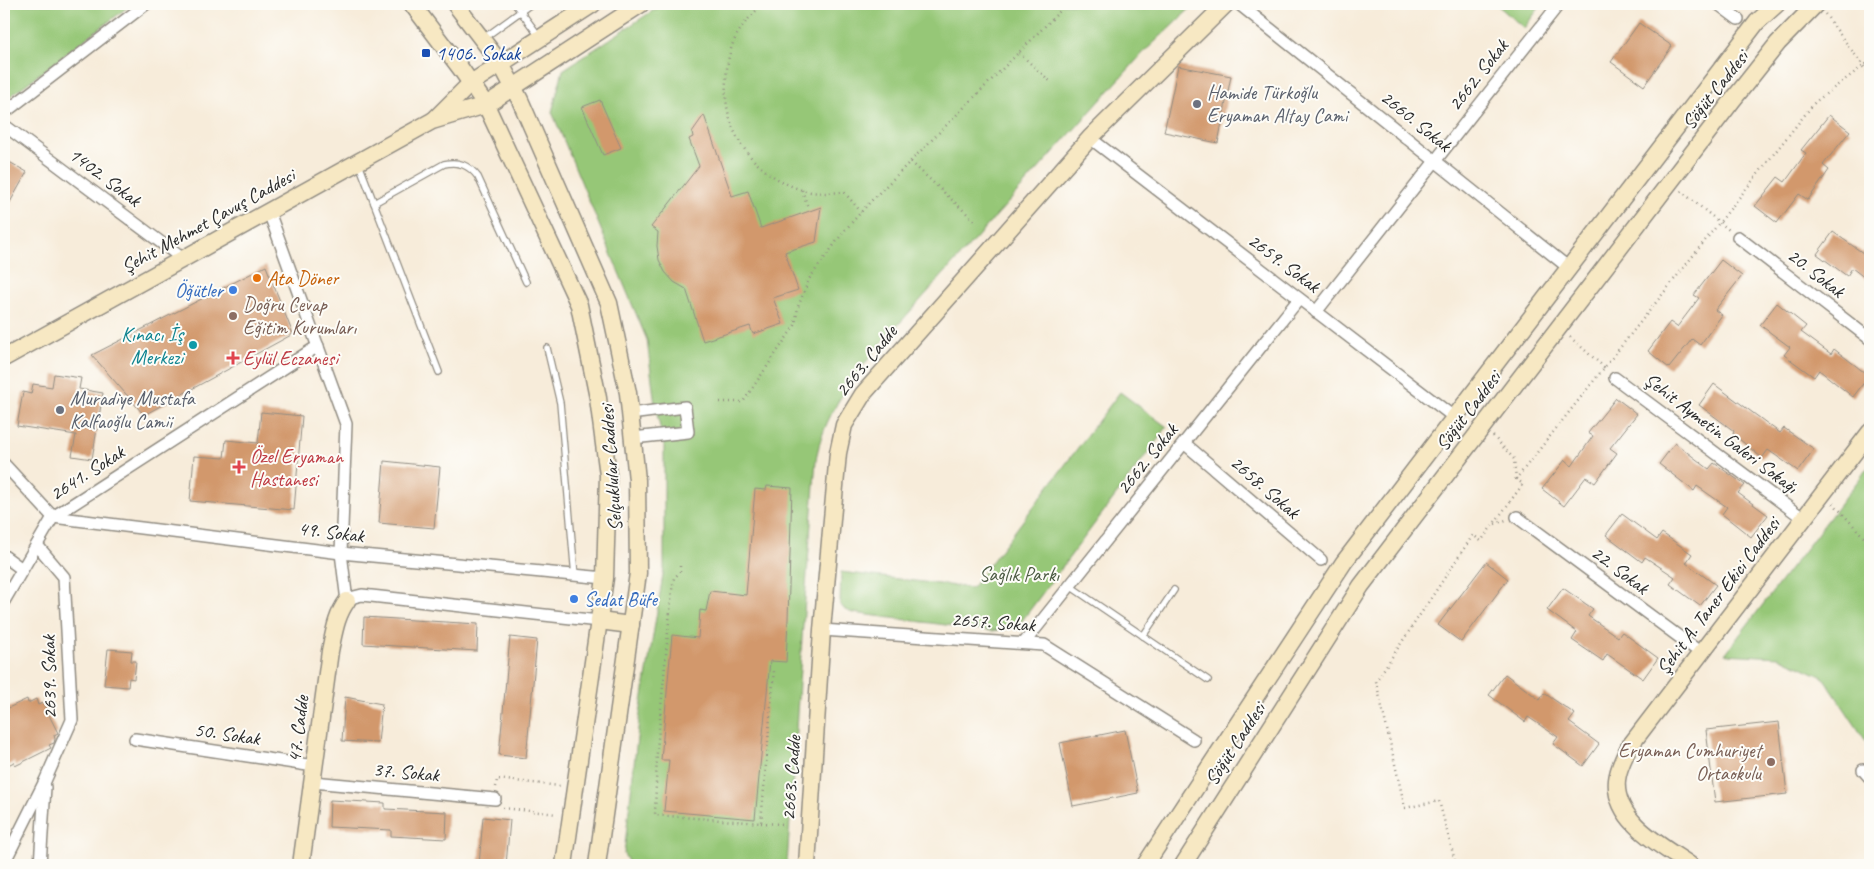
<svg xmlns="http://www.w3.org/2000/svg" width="1874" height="869" font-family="Caveat,sans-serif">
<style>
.green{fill:#96c777;stroke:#607951}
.building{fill:#d2986c}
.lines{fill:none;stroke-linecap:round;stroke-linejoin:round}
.lane-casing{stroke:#918c82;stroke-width:8}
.street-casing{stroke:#918c82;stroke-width:14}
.secondary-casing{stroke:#918c82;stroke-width:19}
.path{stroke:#918c82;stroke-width:2.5;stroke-dasharray:1 4;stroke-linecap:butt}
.lane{stroke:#fff;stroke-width:5.5}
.street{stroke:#fff;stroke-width:11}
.secondary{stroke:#f7e8c3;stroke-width:16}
.transit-dot{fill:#1a4fb4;stroke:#fdfcf7;stroke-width:2}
.worship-dot{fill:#6b7280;stroke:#fdfcf7;stroke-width:2}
.food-dot{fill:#e8710a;stroke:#fdfcf7;stroke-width:2}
.shop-dot{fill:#3f7fe0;stroke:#fdfcf7;stroke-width:2}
.education-dot{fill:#8d6e63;stroke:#fdfcf7;stroke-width:2}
.culture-dot{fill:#0f9aa8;stroke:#fdfcf7;stroke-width:2}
.health-dot{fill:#e0444e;stroke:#fdfcf7;stroke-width:2}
.labels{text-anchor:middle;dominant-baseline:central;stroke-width:4;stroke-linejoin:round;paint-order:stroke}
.transit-label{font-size:20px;fill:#164399;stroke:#fdfcf7;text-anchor:start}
.street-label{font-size:20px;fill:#2b2b2b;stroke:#fdfcf7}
.worship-label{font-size:20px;fill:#5b616d;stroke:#fdfcf7;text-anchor:start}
.food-label{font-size:20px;fill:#c56008;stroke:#fdfcf7;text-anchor:start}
.shop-label{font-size:20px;fill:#366cbe;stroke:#fdfcf7;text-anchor:end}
.education-label{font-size:20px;fill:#785e54;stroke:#fdfcf7;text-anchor:start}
.culture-label{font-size:20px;fill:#0d838f;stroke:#fdfcf7;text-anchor:end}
.health-label{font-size:20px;fill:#be3a42;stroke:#fdfcf7;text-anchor:start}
.park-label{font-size:20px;fill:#4b5a42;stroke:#fdfcf7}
</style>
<rect width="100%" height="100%" fill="#fdfcf7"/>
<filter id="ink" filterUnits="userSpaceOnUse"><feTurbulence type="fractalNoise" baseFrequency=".02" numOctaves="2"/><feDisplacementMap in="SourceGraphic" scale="10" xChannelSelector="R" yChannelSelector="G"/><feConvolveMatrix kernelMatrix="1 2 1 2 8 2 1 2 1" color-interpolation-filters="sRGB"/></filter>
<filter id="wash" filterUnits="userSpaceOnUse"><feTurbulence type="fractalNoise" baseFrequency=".0096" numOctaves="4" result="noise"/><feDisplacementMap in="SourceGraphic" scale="20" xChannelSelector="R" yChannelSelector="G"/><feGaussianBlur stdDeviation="1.12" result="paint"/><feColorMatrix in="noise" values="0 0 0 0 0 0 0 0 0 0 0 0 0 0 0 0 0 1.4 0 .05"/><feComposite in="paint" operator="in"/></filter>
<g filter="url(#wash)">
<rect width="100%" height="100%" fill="#f7ecda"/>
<!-- green -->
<g class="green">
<polygon points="4,4 132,4 4,101"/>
<path d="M663,4H1195L1143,53L879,346C851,380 823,416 816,460L802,638L787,865H630L624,854L639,720L664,569V445L655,405L647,340L552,112L563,70Z"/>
<polygon points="1496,4 1542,4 1524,28"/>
<polygon points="1120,392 1167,427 1021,622 1008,629 992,631 853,613 845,610 840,604 841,572 972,588"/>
<polygon points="1870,465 1870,747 1823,677 1779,657 1725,654"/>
</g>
<g id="blocks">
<!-- building -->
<g class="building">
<polygon points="1639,23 1672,46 1644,86 1611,62"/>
<polygon points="1178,66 1231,76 1218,143 1164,132"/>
<polygon points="600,100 621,148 603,155 582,107"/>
<polygon points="704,115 732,196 748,191 761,228 821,207 816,242 785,252 798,290 773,298 783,324 753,334 750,326 703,341 686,289 674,282 665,272 659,260 657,246 658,232 651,227 699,166 689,139 693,137 692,132"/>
<polygon points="1829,115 1850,131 1823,165 1829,170 1808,200 1799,194 1777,223 1755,206 1778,177 1785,182 1806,153 1801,150"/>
<polygon points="4,159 27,172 4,213"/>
<polygon points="1833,232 1863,253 1870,243 1870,282 1852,268 1847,276 1817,254"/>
<polygon points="1721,260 1742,276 1715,310 1722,315 1700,345 1692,339 1669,368 1648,351 1670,322 1677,327 1699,298 1694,295"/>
<polygon points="266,266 293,334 144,415 92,355"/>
<polygon points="1777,303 1806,326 1801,332 1831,354 1834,349 1869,376 1853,397 1819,370 1814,377 1784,355 1790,347 1760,325"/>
<polygon points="54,374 81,378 79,389 103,393 92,459 72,456 76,435 17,426 23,392 31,394 33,384 52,387"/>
<polygon points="1714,384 1780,433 1784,428 1814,449 1798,471 1768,450 1762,458 1733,434 1734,431 1699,405"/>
<polygon points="1616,398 1637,414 1610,448 1617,453 1595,483 1586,477 1564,506 1542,489 1565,460 1572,466 1593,436 1588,433"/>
<polygon points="261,412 302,416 294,510 190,501 194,456 224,458 226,440 258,443"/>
<polygon points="1675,443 1709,469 1714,463 1745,485 1738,493 1768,515 1751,537 1722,514 1727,507 1697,486 1694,491 1659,464"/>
<polygon points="384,461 440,467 434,528 379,523"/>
<polygon points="767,486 792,488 788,619 786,662 770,661 755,819 664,811 669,760 661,760 672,635 698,638 700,610 706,611 710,591 746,595 755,489 766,490"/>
<polygon points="1622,514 1657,540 1662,533 1692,554 1686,563 1716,585 1700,606 1670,584 1675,577 1645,557 1642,562 1606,535"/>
<polygon points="1486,562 1508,579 1461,642 1438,625"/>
<polygon points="1563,588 1593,609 1588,616 1618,637 1622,632 1658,658 1643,679 1607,654 1603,661 1572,640 1577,632 1547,610"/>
<polygon points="364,617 478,624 477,651 363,644"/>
<polygon points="510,637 537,640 526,758 499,755"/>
<polygon points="108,649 132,651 131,661 136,661 134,679 129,678 128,687 104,685"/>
<polygon points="1505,674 1540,700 1544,693 1575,714 1569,722 1599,744 1583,766 1553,744 1558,737 1528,717 1525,722 1489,695"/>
<polygon points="345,697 382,704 378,743 342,741"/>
<polygon points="27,699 28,703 36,699 38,705 43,703 58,733 54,735 55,739 54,743 49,745 51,748 15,766 14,762 4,767 4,710"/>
<polygon points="1779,722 1787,794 1715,802 1706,730"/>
<polygon points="1125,730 1138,793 1073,806 1060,743"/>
<polygon points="330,800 385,803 385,809 447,812 446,839 391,836 391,830 329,827"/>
<polygon points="483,817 510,820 506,865 479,865"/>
</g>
</g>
</g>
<g filter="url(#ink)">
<use href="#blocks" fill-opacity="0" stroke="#918c82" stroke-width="1"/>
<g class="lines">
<defs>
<g id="lane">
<polyline points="515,4 539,36"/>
<polyline points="484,38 531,4"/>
<polyline points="359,164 439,372"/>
<path d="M374,203L444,164C459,161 469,165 478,177L526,282"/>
<polyline points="547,348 560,403 575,576"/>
<polyline points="1070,586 1208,680"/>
<polyline points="1143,636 1174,590"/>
</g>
<g id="street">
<polyline points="1239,4 1569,268"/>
<polyline points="1718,4 1738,19"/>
<polyline points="4,113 146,4"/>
<polyline points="4,125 183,259"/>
<polyline points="1090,138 1455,418"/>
<polyline points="269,212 346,424 341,553 347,601 354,597 362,595 599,621"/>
<polyline points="1738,237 1870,339"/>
<polyline points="1316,312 1559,4"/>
<polyline points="1615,378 1804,519"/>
<polyline points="630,414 685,407 688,432 633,438"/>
<polyline points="1184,443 1321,560"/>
<polyline points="4,464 53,517"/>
<polyline points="53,517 341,553 605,578"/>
<polyline points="1517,517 1701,653"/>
<polyline points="4,556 22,569"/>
<polyline points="4,601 53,517 318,346"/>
<polyline points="822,630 1044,645 1194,740"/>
<polyline points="1024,643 1299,299"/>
<polyline points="135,739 314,766"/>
<polyline points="1863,770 1870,778"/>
<polyline points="313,782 495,799"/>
<polyline points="4,863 45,781 72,720 64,577 37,545"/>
<polyline points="40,865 45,787"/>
</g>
<g id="secondary">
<polyline points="412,4 461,69 486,105 579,305 598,398 608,475 605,578 564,865"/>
<polyline points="455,4 501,64 520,100 609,303 628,393 637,480 638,573 597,865"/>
<polyline points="434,120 471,83 593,4"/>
<polyline points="4,358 432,121 486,105 641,4"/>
<polyline points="599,621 631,625"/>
<path d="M301,865L330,651C334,633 336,616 347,601"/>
<polyline points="807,865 822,630 838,453 844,425 863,394 1090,138 1226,4"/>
<polyline points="1145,865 1344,562 1757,22 1777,4"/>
<polyline points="1183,865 1361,586 1732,101 1778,43 1816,4"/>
<path d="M1690,865C1662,846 1613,821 1617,780C1618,768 1624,758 1629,747L1870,432"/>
</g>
</defs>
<!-- lane casing -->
<use href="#lane" class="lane-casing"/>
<!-- street casing -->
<use href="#street" class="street-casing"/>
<!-- secondary casing -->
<use href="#secondary" class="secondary-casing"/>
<!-- path -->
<g class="path">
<path d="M763,4C755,12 746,20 740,30C730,44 727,63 726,80C722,132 753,174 802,190C815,194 830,193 844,192L861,212"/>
<polyline points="1825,14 1870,75"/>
<polyline points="1019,53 1051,82"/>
<polyline points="911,162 976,222"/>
<polyline points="802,190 808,208"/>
<polyline points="1681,191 1729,230"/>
<polyline points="1570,337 1605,368"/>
<polyline points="720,402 743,402 795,325 798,307 809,279 845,230 871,201 1062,9 1070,4"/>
<polyline points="1493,436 1514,459 1516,479"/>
<polyline points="1833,503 1870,544"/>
<polyline points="1495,524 1506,520"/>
<polyline points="680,566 680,572 674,578 672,590 657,750 655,815 761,823 774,671"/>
<polyline points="496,787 497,779 560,786"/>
<polyline points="503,808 557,814"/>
<polyline points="761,823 784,824"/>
<polyline points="1456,865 1439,801 1405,808 1376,681 1473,535 1481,541 1523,484 1516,479 1815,102 1870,61"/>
</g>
<!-- lane -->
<use href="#lane" class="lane"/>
<!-- street -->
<use href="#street" class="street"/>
<!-- secondary -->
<use href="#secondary" class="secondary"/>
</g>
</g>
<!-- markers -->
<rect class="transit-dot" x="421" y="48" width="10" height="10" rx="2.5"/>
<g class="worship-dot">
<circle cx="1197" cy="104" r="5"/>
<circle cx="60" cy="410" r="5"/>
</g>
<circle class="food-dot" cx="257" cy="278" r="5"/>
<g class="shop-dot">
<circle cx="233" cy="290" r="5"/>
<circle cx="574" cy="599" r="5"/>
</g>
<g class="education-dot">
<circle cx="233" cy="316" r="5"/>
<circle cx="1771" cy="762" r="5"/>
</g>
<circle class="culture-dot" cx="193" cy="345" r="5"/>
<g class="health-dot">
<path d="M230.5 350.5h5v5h5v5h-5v5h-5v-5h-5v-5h5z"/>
<path d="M236.5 459.5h5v5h5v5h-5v5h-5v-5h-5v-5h5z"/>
</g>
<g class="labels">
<!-- transit labels -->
<g class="transit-label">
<text x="436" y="53">1406. Sokak</text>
</g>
<!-- street labels -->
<g class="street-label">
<text transform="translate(1478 75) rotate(-52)">2662. Sokak</text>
<text transform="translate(1715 90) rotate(-52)">Söğüt Caddesi</text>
<text transform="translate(1416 121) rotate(39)">2660. Sokak</text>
<text transform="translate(105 177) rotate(37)">1402. Sokak</text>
<text transform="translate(208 221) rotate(-29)">Şehit Mehmet Çavuş Caddesi</text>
<text transform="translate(1284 263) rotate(37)">2659. Sokak</text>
<text transform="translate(1816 273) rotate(38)">20. Sokak</text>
<text transform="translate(866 361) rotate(-51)">2663. Cadde</text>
<text transform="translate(1468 411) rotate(-53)">Söğüt Caddesi</text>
<text transform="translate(1721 433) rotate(37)">Şehit Aymetin Galeri Sokağı</text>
<text transform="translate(1147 459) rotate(-51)">2662. Sokak</text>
<text transform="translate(611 468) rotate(-94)">Selçuklular Caddesi</text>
<text transform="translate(87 473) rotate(-33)">2641. Sokak</text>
<text transform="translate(1265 487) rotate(41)">2658. Sokak</text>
<text transform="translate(331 532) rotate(7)">49. Sokak</text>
<text transform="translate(1620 570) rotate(37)">22. Sokak</text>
<text transform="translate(1718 596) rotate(-53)">Şehit A. Taner Ekici Caddesi</text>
<text transform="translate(993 622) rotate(4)">2657. Sokak</text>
<text transform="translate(49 677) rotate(-91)">2639. Sokak</text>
<text transform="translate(298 729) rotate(-83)">47. Cadde</text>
<text transform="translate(227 734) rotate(8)">50. Sokak</text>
<text transform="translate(1235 744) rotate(-57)">Söğüt Caddesi</text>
<text transform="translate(406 772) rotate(5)">37. Sokak</text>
<text transform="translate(791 778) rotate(-86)">2663. Cadde</text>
</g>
<!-- worship labels -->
<g class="worship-label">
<text x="1207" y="92">Hamide Türkoğlu<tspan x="1207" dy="23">Eryaman Altay Cami</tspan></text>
<text x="70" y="398">Muradiye Mustafa<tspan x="70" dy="23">Kalfaoğlu Camii</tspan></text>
</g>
<!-- food labels -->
<g class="food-label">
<text x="267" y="278">Ata Döner</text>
</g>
<!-- shop labels -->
<g class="shop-label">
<text x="223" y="290">Öğütler</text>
<text x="584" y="599" text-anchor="start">Sedat Büfe</text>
</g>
<!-- education labels -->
<g class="education-label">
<text x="243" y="304">Doğru Cevap<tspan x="243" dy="23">Eğitim Kurumları</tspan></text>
<text x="1761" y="750" text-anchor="end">Eryaman Cumhuriyet<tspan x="1761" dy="23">Ortaokulu</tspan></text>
</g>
<!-- culture labels -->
<g class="culture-label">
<text x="183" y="334">Kınacı İş<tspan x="183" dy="23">Merkezi</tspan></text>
</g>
<!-- health labels -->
<g class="health-label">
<text x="243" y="358">Eylül Eczanesi</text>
<text x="250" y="456">Özel Eryaman<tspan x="250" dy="23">Hastanesi</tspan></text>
</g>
<!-- park labels -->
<g class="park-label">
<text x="1019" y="574">Sağlık Parkı</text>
</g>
</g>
<!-- margin -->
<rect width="1874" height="869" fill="none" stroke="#fdfcf7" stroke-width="20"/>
</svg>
